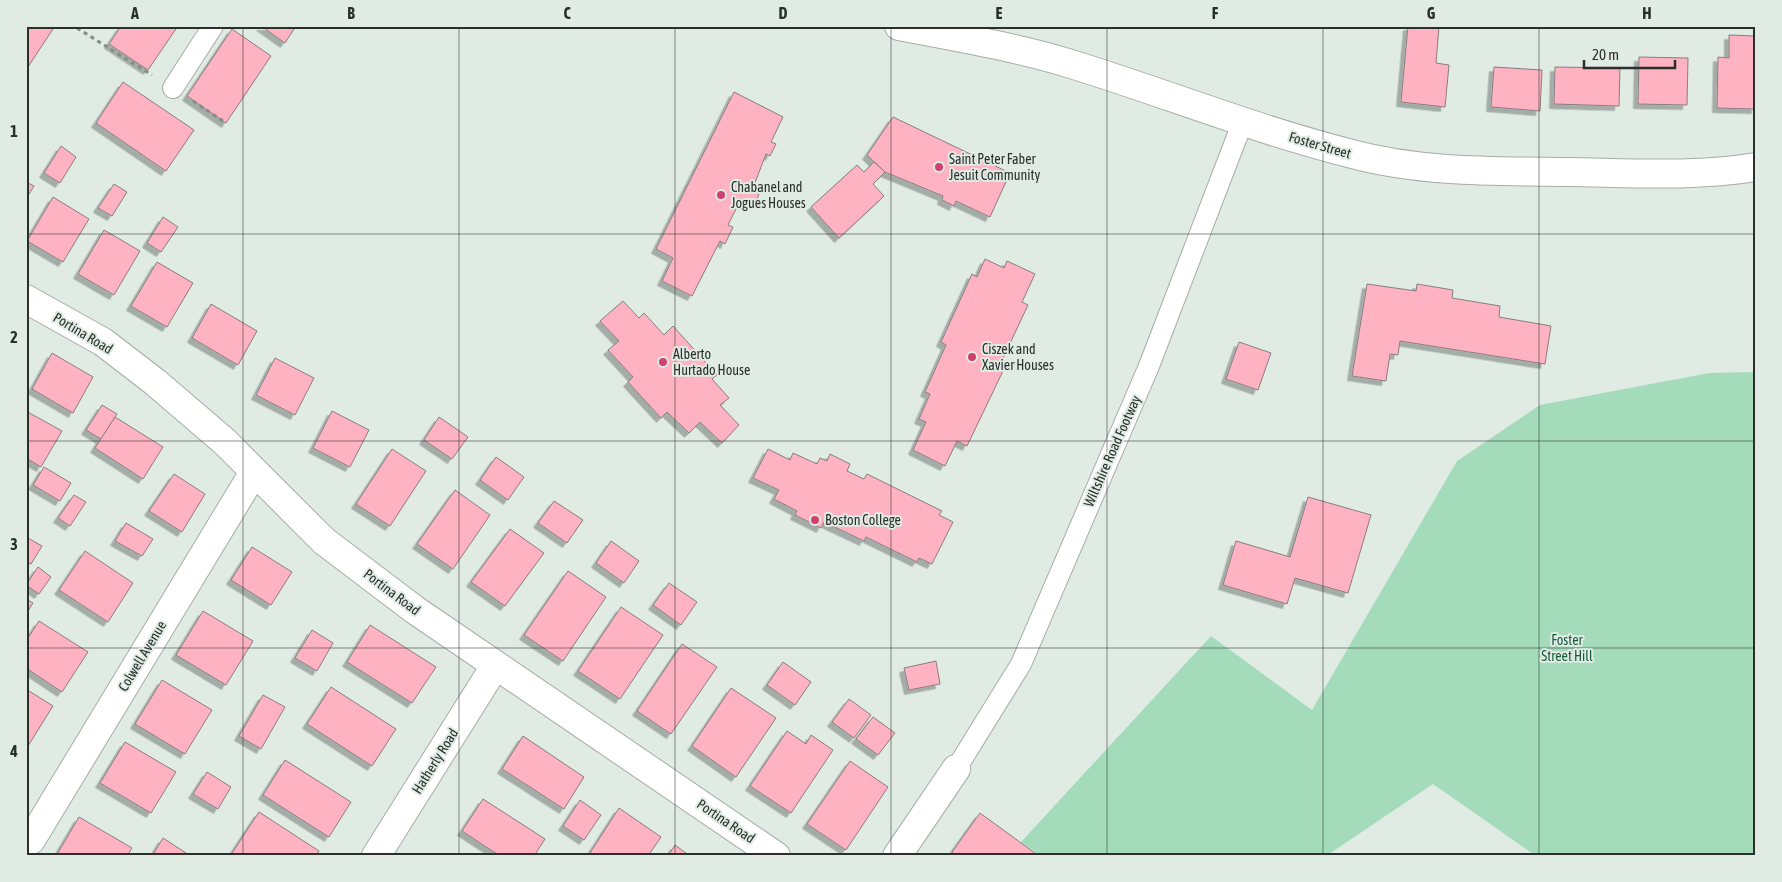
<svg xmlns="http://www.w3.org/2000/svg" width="1782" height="882" font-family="'Asap Condensed',sans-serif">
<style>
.green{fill:#a4dbbb}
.building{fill:#feb2c2;stroke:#887d7f;filter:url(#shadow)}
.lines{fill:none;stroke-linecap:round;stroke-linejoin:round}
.pedestrian-casing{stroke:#a4aea7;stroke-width:22}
.minor-casing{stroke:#a4aea7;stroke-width:30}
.tertiary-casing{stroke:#a4aea7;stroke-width:30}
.path{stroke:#868d88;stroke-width:3;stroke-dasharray:4 4;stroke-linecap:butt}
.pedestrian{stroke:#fff;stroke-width:20}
.minor{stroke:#fff;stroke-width:28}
.tertiary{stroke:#fff;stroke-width:28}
.grid{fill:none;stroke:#2b2f2c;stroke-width:1;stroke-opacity:0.55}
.poi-dot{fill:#ce406d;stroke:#e0ebe4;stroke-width:2}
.labels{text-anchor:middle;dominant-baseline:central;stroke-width:4;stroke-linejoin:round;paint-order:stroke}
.street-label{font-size:14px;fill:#2b2f2c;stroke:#e0ebe4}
.poi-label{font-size:14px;fill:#2b2f2c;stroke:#e0ebe4;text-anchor:start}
.park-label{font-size:14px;fill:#165b3c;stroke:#e0ebe4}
.neatline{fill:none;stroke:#2b2f2c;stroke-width:2}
.grid-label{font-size:16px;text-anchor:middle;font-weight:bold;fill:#2b2f2c}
</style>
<defs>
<filter id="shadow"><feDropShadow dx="-4.5" dy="4.5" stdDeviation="0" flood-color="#0004"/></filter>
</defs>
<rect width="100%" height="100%" fill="#e0ebe4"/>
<!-- green -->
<polygon class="green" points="1756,372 1756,856 1536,856 1433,784 1326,856 1041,856 1021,842 1211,636 1312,710 1457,461 1540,405 1709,373"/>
<!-- building -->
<g class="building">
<polygon points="26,26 55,26 26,70"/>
<polygon points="121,26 178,26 148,70 109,44"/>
<polygon points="261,26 296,26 285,43"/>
<polygon points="1408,26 1439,27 1436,63 1449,65 1445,107 1401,102"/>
<polygon points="232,29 271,56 226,123 187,96"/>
<polygon points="1729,35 1756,36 1756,109 1717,108 1718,57 1729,58"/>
<polygon points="1639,57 1688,58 1687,105 1638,104"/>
<polygon points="1494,67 1542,70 1540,111 1491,107"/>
<polygon points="1555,67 1620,68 1619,106 1554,104"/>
<polygon points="123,82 194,130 166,171 96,123"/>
<polygon points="734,92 783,117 771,142 776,144 770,156 766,154 753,188 760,191 755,205 741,199 728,225 733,227 725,244 720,241 692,296 662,281 673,258 656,249"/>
<polygon points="893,117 1010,173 990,217 956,201 954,206 942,200 943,196 885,172 867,155"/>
<polygon points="61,146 76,157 60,183 44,173"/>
<polygon points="874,162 885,172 873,184 884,196 839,238 811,207 857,165 864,172"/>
<polygon points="26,182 34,186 26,199"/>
<polygon points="114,184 127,192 112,216 98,208"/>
<polygon points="53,197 89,219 63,262 27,241"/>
<polygon points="163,217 178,227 161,252 147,243"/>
<polygon points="104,230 140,251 114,295 78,274"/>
<polygon points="985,259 1004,268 1007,261 1035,274 1022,302 1028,305 998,369 1003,371 967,446 957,441 945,466 913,450 926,422 919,419 930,394 925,392 946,345 941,342 972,274 977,277"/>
<polygon points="157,262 193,283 167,327 131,306"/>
<polygon points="1367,284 1416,291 1417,284 1453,290 1452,298 1500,306 1499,317 1551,326 1545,364 1400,341 1398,355 1390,354 1386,381 1352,376"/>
<polygon points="623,301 639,318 644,313 664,335 673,326 717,375 712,379 729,398 720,405 739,425 722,443 700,422 689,433 667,412 661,418 628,382 633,377 608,350 619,341 600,321"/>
<polygon points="211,304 257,331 238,365 192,338"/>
<polygon points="1239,342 1271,353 1258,390 1226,379"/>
<polygon points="52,353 93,377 73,413 32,389"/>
<polygon points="275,358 314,378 295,415 256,395"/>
<polygon points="102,405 117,414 101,439 86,430"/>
<polygon points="26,411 62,431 41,467 26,458"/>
<polygon points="332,411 369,430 350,467 313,448"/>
<polygon points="115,417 163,447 143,479 95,448"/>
<polygon points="439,417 468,437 452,459 424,440"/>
<polygon points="392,449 426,471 390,526 356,504"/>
<polygon points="768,449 790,460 793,453 817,464 820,458 827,461 830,454 850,464 847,471 864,479 867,474 942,511 939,515 953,522 932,564 919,558 917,562 866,537 864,541 824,522 821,528 795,515 797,511 774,499 779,490 753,478"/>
<polygon points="496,457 524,477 508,500 480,480"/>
<polygon points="44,467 71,483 60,501 33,485"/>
<polygon points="174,474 205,494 182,532 149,511"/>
<polygon points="455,490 490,515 453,569 417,544"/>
<polygon points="74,495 86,502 70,526 58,518"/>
<polygon points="1308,497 1371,515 1348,593 1295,578 1287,604 1223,585 1236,541 1290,557"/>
<polygon points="554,501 583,520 567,543 538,523"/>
<polygon points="126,523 153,539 142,556 115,541"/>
<polygon points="510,529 544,553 505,606 471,582"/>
<polygon points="26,537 42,546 31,564 26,561"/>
<polygon points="611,541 639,561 624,583 596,563"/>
<polygon points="252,547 292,572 271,605 231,580"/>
<polygon points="85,551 133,583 108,622 59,590"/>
<polygon points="38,567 51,577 39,594 26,585"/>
<polygon points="568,571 606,597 563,661 524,635"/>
<polygon points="669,583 697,602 681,625 653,605"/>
<polygon points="26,599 33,603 26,614"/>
<polygon points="621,607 663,635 620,699 578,671"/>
<polygon points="203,611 253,641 226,685 176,655"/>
<polygon points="39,621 88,652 62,692 26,668 26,641"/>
<polygon points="370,625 436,667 412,703 347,662"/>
<polygon points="312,630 333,643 317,671 295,658"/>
<polygon points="682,644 717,667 671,734 637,711"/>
<polygon points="936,661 940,684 909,690 904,668"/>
<polygon points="783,662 811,682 795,705 767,685"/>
<polygon points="162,680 212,710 185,754 135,724"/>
<polygon points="331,687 396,729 372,766 307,724"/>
<polygon points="731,688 776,718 736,777 692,746"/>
<polygon points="26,689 53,706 28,746 26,745"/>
<polygon points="263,695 285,707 261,749 239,736"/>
<polygon points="849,699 871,715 854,738 832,722"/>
<polygon points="873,717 895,733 878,755 856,739"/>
<polygon points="787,731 806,744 811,735 833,750 791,813 750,786"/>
<polygon points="523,736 584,777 564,809 502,769"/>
<polygon points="125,742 176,772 151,813 100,783"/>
<polygon points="285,760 351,802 329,837 263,795"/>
<polygon points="850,761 888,787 846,850 807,824"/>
<polygon points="207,772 231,787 218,809 193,794"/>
<polygon points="483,799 545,839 534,856 500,856 462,831"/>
<polygon points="580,800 601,815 584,840 563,826"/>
<polygon points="619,808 661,837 648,856 588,856"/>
<polygon points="259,812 319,851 316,856 230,856"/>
<polygon points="980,813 1039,856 957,856 952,852"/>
<polygon points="79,817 132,848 127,856 56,856"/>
<polygon points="163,838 189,855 189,856 152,856"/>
<polygon points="675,845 690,856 668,856"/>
</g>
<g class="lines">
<defs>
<g id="pedestrian">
<polyline points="173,88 213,26"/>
<polyline points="956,769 1021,664 1149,366 1243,121"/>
</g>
<g id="minor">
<polyline points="26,299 103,342 155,382 225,442 324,541 415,610 776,856"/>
<polyline points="31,840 254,472"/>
<polyline points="376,856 495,666"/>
<polyline points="897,856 956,769"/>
</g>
<path id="tertiary" d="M899,26C957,37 1015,47 1071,64C1165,93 1257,130 1352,154C1423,173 1498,171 1571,172C1632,173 1696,177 1756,167"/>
</defs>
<!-- pedestrian casing -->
<use href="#pedestrian" class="pedestrian-casing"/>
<!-- minor casing -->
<use href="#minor" class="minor-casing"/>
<!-- tertiary casing -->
<use href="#tertiary" class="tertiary-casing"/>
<!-- path -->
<g class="path">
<polyline points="77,28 152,75"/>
<polyline points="193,101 226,123"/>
</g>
<!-- pedestrian -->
<use href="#pedestrian" class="pedestrian"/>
<!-- minor -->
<use href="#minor" class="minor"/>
<!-- tertiary -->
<use href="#tertiary" class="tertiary"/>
</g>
<!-- grid -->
<path class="grid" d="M243,26V856M459,26V856M675,26V856M891,26V856M1107,26V856M1323,26V856M1539,26V856M26,234H1756M26,441H1756M26,648H1756"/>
<!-- markers -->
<g class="poi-dot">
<circle cx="939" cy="167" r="5"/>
<circle cx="721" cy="195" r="5"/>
<circle cx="972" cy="357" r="5"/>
<circle cx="663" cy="362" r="5"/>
<circle cx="815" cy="520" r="5"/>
</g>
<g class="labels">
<!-- street labels -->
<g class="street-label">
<text transform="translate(1320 145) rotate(16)">Foster Street</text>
<text transform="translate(83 333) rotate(31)">Portina Road</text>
<text transform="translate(1112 451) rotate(-66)">Wiltshire Road Footway</text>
<text transform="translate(392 592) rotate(37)">Portina Road</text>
<text transform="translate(142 656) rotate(-59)">Colwell Avenue</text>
<text transform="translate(435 761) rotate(-58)">Hatherly Road</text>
<text transform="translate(726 821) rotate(34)">Portina Road</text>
</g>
<!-- poi labels -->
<g class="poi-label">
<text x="949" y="159">Saint Peter Faber<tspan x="949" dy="16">Jesuit Community</tspan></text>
<text x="731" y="187">Chabanel and<tspan x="731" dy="16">Jogues Houses</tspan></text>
<text x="982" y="349">Ciszek and<tspan x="982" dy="16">Xavier Houses</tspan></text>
<text x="673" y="354">Alberto<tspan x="673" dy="16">Hurtado House</tspan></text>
<text x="825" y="520">Boston College</text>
</g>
<!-- park labels -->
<g class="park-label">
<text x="1567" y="640">Foster<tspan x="1567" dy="16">Street Hill</tspan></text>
</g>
</g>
<!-- border -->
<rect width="1782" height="882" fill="none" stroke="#e0ebe4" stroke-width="55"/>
<!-- scale -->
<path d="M1584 60v8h91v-8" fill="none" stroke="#2b2f2c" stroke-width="2.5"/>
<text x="1592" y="60" font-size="15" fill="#2b2f2c" stroke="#e0ebe4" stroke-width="4" paint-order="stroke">20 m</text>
<rect x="28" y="28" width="1726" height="826" class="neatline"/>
<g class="grid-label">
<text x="135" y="19">A</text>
<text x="351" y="19">B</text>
<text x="567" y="19">C</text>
<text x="783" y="19">D</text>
<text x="999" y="19">E</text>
<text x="1215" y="19">F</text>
<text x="1431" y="19">G</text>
<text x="1647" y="19">H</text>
<text x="14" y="137">1</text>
<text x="14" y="343">2</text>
<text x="14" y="550">3</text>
<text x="14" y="757">4</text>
</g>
</svg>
